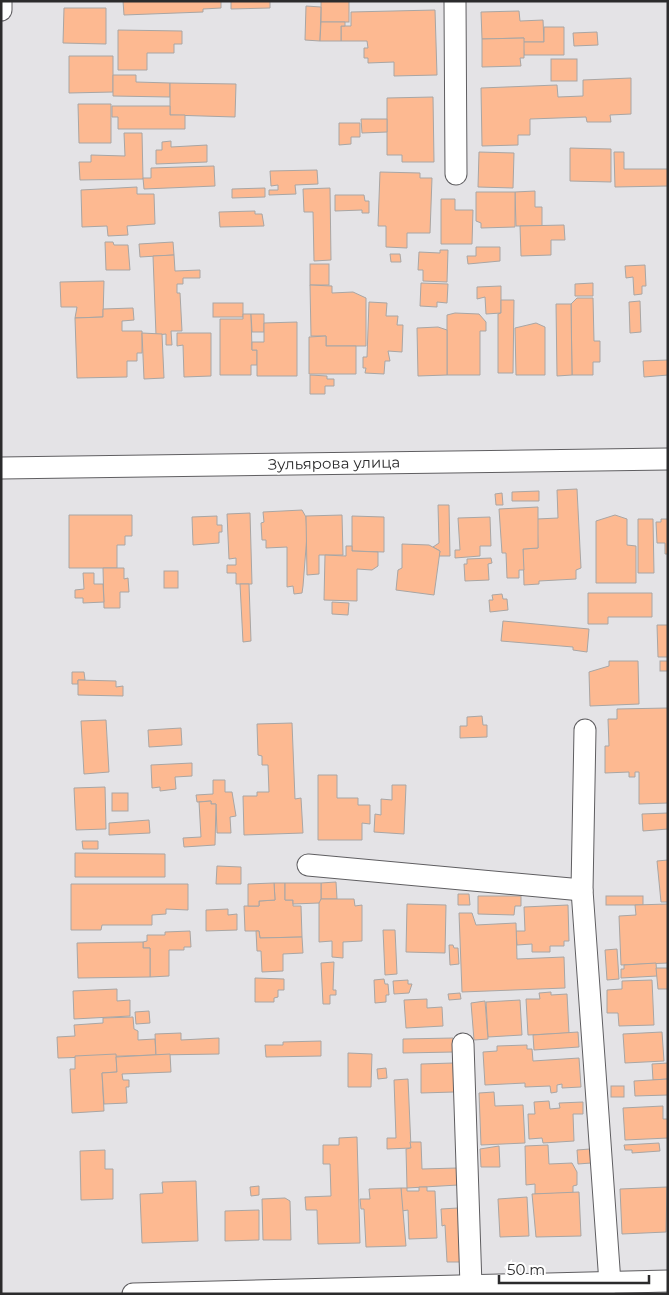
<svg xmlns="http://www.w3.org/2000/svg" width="669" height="1295" font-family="Montserrat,sans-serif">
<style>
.building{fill:#fdb991;stroke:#a9a6a4}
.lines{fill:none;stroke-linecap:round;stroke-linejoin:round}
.minor-casing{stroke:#5f5e61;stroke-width:23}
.minor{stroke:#fff;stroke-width:21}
.labels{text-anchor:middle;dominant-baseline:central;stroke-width:4;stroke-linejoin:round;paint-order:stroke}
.street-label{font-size:15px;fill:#2b2b2c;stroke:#fff}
</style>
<rect width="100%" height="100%" fill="#e4e3e6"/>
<!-- building -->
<g class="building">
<polygon points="123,1 221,1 221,8 203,9 203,12 124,15"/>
<polygon points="231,1 270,1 270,8 231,9"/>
<rect x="321" y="1" width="28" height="21"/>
<polygon points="306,6 321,7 320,41 305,40"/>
<polygon points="64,8 106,8 106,44 63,43"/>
<polygon points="435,10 437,75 394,76 394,62 368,63 368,58 364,58 364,48 368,48 367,41 341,41 341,26 351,26 351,12"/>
<polygon points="519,11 520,21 543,20 544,42 523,42 524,38 482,39 481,12"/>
<polygon points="321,22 345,22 345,26 341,26 341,41 320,41"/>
<polygon points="544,27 564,27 564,55 524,55 523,42 544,42"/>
<polygon points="118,30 182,31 182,44 174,44 174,53 147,53 147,70 118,70"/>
<polygon points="597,32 598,45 574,46 573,33"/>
<polygon points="524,38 524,58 520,58 521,66 482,67 482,39"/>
<polygon points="69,56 113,56 113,92 69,93"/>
<rect x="551" y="59" width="26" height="22"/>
<polygon points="113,75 136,75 136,82 170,83 170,97 113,96"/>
<polygon points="631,78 631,114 610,115 611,122 587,122 586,117 530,119 530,135 518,135 518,145 482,146 481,88 557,85 558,97 583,96 583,80"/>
<polygon points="170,83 236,84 235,117 170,115"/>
<polygon points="433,97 434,162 402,162 402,155 387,155 387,98"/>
<polygon points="78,104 111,104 111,143 79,143"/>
<polygon points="112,106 170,106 170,115 185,115 185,129 118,129 118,117 112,117"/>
<polygon points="361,119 387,119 387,132 362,133"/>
<polygon points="339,123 360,123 360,137 351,137 351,144 339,145"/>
<polygon points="124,133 142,133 143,179 80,180 79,162 91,162 91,155 125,156"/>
<polygon points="171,141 171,147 207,145 207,162 156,164 156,150 162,150 162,142"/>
<polygon points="570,148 611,149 611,182 570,181"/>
<polygon points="479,152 514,153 513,188 478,187"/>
<polygon points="614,152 624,152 624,169 668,169 668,186 615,187"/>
<polygon points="214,166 215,186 144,189 143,178 151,178 151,168"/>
<polygon points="317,170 318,184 295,185 296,194 269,195 269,190 278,190 278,185 271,186 270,171"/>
<polygon points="380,172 420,173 420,178 432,178 430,233 407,233 407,248 386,247 386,226 378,226"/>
<polygon points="137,187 137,194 154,194 155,224 127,226 128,235 108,236 107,226 82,227 81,190"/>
<polygon points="265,188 265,197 232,198 232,189"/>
<polygon points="330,188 331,260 314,261 313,212 304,212 303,189"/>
<polygon points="535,191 535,207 542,207 542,226 516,226 515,192"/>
<polygon points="476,192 515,192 515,227 481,228 481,223 476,221"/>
<polygon points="335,195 364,195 365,201 369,201 369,213 362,213 362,210 335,211"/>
<polygon points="441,199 455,199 455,210 473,210 472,244 441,244"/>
<polygon points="255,211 255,214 262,214 264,226 220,227 219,212"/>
<polygon points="564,225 565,240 551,240 551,255 521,256 520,226"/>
<polygon points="105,242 113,242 114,245 128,245 130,270 106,270"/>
<polygon points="173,242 174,255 140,257 139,244"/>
<polygon points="476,247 500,247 500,261 468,264 467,256 476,256"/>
<polygon points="440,250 448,250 447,282 423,281 423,270 418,270 419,252 440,253"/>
<polygon points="390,254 400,254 401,262 391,262"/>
<polygon points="174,255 175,271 200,270 200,278 183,278 183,284 177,284 177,293 180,293 182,331 171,331 172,345 166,345 166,334 156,335 153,256"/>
<rect x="310" y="264" width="19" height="21"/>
<polygon points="645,265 646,286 642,286 642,294 634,295 633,277 626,278 625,266"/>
<polygon points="104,281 103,317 75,318 77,307 61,307 60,282"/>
<polygon points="421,283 448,284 447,303 437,302 437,307 420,306"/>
<polygon points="593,283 593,296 575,296 575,284"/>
<polygon points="310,285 332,286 332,293 353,292 366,298 366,346 326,346 326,336 311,336"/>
<polygon points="501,286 501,313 486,314 485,297 477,299 477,287"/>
<polygon points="577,298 593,298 594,341 600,341 600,362 593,362 593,375 572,375 571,304"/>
<polygon points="501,300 514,300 513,373 498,373 498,314 501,313"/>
<polygon points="640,301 641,332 630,333 629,302"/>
<polygon points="369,302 387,303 386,316 398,316 397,325 403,325 402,352 388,351 390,361 385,361 384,374 365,373 366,368 363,368 363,357 367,357"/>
<rect x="213" y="303" width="30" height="14"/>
<polygon points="556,304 571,304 572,375 557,376"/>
<polygon points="133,308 134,320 122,321 122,331 142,331 142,353 137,353 137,361 127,361 127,377 77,378 75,318 103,317 103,309"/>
<polygon points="455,313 479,314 486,322 486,331 480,331 480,375 447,375 447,315"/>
<polygon points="243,314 251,314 252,350 257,350 257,365 251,365 251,375 220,375 220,319 243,319"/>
<polygon points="251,314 264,314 264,332 252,332"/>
<polygon points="297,322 297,376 257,376 257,350 252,350 252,342 264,342 264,323"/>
<polygon points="536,323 545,327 545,375 516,375 515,328"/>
<polygon points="438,327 447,330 447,375 418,376 417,328"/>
<polygon points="142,333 162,334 164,378 144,379"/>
<polygon points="177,333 211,333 211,376 184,377 183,345 177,346"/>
<polygon points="326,336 326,346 356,346 356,374 309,374 309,337"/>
<polygon points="668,360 668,375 644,377 643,361"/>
<polygon points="310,375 327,376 327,379 334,379 334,386 325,386 325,394 310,394"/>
<polygon points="577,489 581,568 576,570 576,579 539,581 539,584 524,585 523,549 538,548 537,519 558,518 557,490"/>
<polygon points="539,491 539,501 512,501 512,492"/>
<polygon points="502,493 503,505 496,505 495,494"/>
<polygon points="438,505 449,505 450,556 439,556 440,551 433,547 439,543"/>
<polygon points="538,507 538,548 523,549 524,570 519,570 519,578 507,578 506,553 502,553 499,509"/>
<polygon points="302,510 306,517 307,535 303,586 302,593 294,594 293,586 287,587 287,547 266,548 266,540 262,540 261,523 264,522 263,512"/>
<polygon points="250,513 252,584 236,584 236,573 227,573 227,565 236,565 236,558 229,559 227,514"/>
<polygon points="69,515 132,515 132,536 125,536 125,545 117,545 117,568 69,568"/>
<polygon points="342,515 343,555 319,555 319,574 307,575 306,516"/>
<polygon points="615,515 627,519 627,545 636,546 636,583 596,583 596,521"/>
<polygon points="217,516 217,525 222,525 222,532 219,532 219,543 193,545 192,517"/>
<polygon points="352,516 384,517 384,552 352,551"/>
<polygon points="490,517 491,546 480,546 480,556 455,558 455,550 460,550 458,518"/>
<polygon points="638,519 653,519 654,573 638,573"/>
<polygon points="661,519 668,519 668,554 665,554 665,543 657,543 656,522 661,522"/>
<polygon points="402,544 429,545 440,551 434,595 396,590 398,570 402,568"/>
<polygon points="346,546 352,546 352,551 378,552 378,566 372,570 357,569 357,601 324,600 325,555 346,556"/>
<polygon points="491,558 492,563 488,564 489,580 465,581 464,564 467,564 467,559"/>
<polygon points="103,568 124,568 124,579 128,578 129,592 120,592 120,608 104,608"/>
<rect x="164" y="571" width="14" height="17"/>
<polygon points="83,573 94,573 94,584 103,584 104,602 83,603 83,598 75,598 75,590 84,589"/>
<polygon points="240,584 249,584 251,641 243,642"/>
<polygon points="588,593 652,593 652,617 608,617 608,624 588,624"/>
<polygon points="502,594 503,599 507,599 508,610 490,612 489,600 493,600 492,595"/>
<polygon points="332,602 349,603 348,615 332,614"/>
<polygon points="503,621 589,629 587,652 573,650 573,647 501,641"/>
<polygon points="657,625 668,625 668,657 658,657"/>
<polygon points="609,661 638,661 639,704 590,706 589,672 609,666"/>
<rect x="660" y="661" width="8" height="10"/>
<polygon points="72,672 84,672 85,680 78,680 78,684 72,684"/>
<polygon points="78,680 116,681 116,687 123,686 123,696 78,695"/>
<polygon points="668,708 668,803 639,804 639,772 635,772 635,777 629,777 629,772 605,773 605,746 609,746 608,719 617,719 617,709"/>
<polygon points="482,716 483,725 487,725 487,737 460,738 460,726 467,726 467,717"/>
<polygon points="106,720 109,772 84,774 81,721"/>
<polygon points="292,723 295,799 301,798 303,833 244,835 243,796 257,796 257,792 269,792 268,765 262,765 262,756 258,755 257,724"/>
<polygon points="181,728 182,745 149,747 148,730"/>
<polygon points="192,763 192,776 175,777 176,789 160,791 160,787 152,788 151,765"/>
<polygon points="318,775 337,775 337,798 358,798 358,805 370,805 370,824 362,823 362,840 318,840"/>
<polygon points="213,780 225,780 225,792 232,792 236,816 230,817 231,833 217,833 216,804 211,804 211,801 197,802 196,795 213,794"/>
<polygon points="392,785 406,785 404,834 374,832 375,814 381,815 381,799 392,800"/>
<polygon points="105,787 106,829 76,830 74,788"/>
<rect x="112" y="793" width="16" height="18"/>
<polygon points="211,801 211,804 216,804 215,845 184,847 183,838 201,837 199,802"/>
<polygon points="668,813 668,829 643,831 642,814"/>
<polygon points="149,820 150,833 109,835 109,823"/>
<polygon points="82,841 98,841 98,849 83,849"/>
<polygon points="75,853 165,854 165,877 75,877"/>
<polygon points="668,860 668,902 661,902 657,861"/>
<polygon points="217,866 241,867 241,884 216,884"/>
<polygon points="336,882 337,899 321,899 321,883"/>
<polygon points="274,883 285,883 285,900 293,900 293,906 301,906 302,937 260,938 259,931 245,931 244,906 259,906 259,901 275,900"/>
<polygon points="274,883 275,900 259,901 259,906 248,906 248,884"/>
<polygon points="285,883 321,883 321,901 319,903 293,904 293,900 285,900"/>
<polygon points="71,884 188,884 188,910 166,909 166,914 152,915 152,925 102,925 101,930 71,930"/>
<polygon points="458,894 469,894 470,905 458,905"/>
<polygon points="478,896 521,896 521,906 515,906 514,915 478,914"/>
<rect x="606" y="896" width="37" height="9"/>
<polygon points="321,899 354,899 355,906 362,905 362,941 343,942 343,958 332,957 332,941 319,942 319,903"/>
<polygon points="407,904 446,905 445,953 406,952"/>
<polygon points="668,904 668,963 621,965 619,916 636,915 635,905"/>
<polygon points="568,905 569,941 564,941 564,946 550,946 550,952 532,952 532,944 517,945 516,931 525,931 524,907"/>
<polygon points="228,909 228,915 237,914 237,930 206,931 206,910"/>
<polygon points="459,913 472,913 476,925 516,923 517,959 564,957 565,988 462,992"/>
<polygon points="383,930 395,930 397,974 385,975"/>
<polygon points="190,931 191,947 184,947 184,950 169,950 169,976 150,977 150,948 143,948 143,942 147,941 147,935 165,935 165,932"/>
<polygon points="256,931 259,931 260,938 302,937 303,953 283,954 283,971 262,972 261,951 257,951"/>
<polygon points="143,942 143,948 150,948 150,977 78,978 77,943"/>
<polygon points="449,945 453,945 454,948 458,948 459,964 450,965"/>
<polygon points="617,949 619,979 607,980 605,950"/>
<polygon points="334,962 333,990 336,990 336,995 330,995 330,1004 323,1004 321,963"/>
<polygon points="656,963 657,976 621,978 621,969 624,969 624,965"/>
<polygon points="656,968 668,968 668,989 658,989"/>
<polygon points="255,978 284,979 284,990 278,990 278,997 274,998 274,1002 255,1002"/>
<polygon points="384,979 385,984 388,984 389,995 386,995 386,1002 375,1003 374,980"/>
<polygon points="408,980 408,984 412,984 409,993 394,994 393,981"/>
<polygon points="652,980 654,1025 619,1026 618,1013 607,1013 607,990 622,989 622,981"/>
<polygon points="117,989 117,1001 130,1000 130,1016 74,1019 73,991"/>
<polygon points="551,992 551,995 567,994 569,1033 528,1035 526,999 540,999 539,993"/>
<polygon points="460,993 461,999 449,1000 448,994"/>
<polygon points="427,999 427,1008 442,1007 443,1026 406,1028 404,1000"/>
<polygon points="520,1000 522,1035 488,1037 486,1002"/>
<polygon points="485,1001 488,1039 474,1040 471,1003"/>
<polygon points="149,1011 150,1023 136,1024 135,1012"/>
<polygon points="133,1017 134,1029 138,1031 138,1040 155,1039 156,1055 58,1058 57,1037 75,1036 74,1025 103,1023 103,1018"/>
<polygon points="578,1032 579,1047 534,1050 533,1035"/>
<polygon points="662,1032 664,1061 625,1063 623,1034"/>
<polygon points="181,1033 181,1040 219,1038 219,1054 156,1055 155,1034"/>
<polygon points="453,1038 454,1052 403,1053 403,1039"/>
<polygon points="321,1041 321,1056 266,1057 265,1045 283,1045 283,1042"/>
<polygon points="527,1045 527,1049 532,1049 533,1061 579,1058 581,1087 562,1088 562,1084 557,1085 557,1092 551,1093 550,1086 525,1087 525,1083 485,1085 483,1052 497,1051 497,1046"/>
<polygon points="348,1053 372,1054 371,1087 348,1087"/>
<polygon points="116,1054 117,1072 102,1073 104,1111 72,1113 70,1069 75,1069 75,1056"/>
<polygon points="170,1054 171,1072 122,1074 123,1080 129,1080 129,1087 126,1087 127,1103 104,1104 102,1073 117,1072 116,1057"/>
<polygon points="453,1063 454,1092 421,1093 421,1064"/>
<polygon points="668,1063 668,1079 653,1080 652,1064"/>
<polygon points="386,1068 387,1078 378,1079 377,1069"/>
<polygon points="408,1079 411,1148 387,1149 387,1138 396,1138 394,1080"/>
<polygon points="668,1079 668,1095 635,1096 634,1081"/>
<rect x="611" y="1086" width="13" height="11"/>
<polygon points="494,1092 495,1106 523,1105 525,1143 481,1145 479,1093"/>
<polygon points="549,1101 550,1109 560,1108 559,1103 583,1102 583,1114 573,1114 574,1141 543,1143 542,1138 529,1139 528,1114 535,1114 534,1102"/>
<polygon points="663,1106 663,1119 668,1119 668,1138 625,1140 623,1108"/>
<polygon points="357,1137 360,1243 318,1244 317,1210 306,1210 305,1197 331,1196 330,1164 323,1164 323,1145 339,1145 339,1138"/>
<polygon points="410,1142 421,1142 422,1169 457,1168 458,1185 407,1188 406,1149 411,1148"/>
<polygon points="659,1143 660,1151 632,1153 632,1150 625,1150 624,1145"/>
<polygon points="548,1145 549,1164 572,1163 577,1172 577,1185 573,1186 573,1193 535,1194 535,1184 526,1185 525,1146"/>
<polygon points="499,1146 500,1167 481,1167 480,1149"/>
<polygon points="590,1149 591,1163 578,1164 577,1150"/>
<polygon points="105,1150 105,1169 113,1169 113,1199 81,1200 80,1151"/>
<polygon points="196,1181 198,1241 142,1243 140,1194 163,1193 162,1182"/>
<polygon points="259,1186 259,1195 251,1196 250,1187"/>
<polygon points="419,1187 427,1187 427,1191 435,1191 437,1238 409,1239 408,1210 402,1211 401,1188 407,1188 407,1191 419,1191"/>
<polygon points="667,1187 666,1232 622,1234 620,1189"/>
<polygon points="401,1188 406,1246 366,1247 364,1209 361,1209 360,1199 370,1199 369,1189"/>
<polygon points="579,1192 581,1236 536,1237 532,1194"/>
<polygon points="527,1197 529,1236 500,1237 498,1199"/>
<polygon points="285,1198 290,1201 291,1240 263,1240 262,1199"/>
<polygon points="458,1208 461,1262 447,1262 445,1225 442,1226 441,1209"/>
<polygon points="259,1210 259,1240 225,1241 225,1211"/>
</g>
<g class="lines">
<defs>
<g id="minor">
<polyline points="455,1 456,174"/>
<polyline points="1,10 1,1"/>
<polyline points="1,468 668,459"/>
<polyline points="585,730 582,890 610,1283"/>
<polyline points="308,865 582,890"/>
<polyline points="463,1044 471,1286"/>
<polyline points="133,1294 668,1281"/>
</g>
</defs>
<!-- minor casing -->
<use href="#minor" class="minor-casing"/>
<!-- minor -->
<use href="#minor" class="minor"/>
</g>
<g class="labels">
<!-- street labels -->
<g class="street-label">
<text transform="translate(334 463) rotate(-1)">Зульярова улица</text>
</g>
</g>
<!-- border -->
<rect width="669" height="1295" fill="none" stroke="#2b2b2c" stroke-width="5"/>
<!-- scale -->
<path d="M499 1275v8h150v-8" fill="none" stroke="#2b2b2c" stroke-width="2.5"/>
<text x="507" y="1275" font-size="15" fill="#2b2b2c" stroke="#ffffff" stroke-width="4" paint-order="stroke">50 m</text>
</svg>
